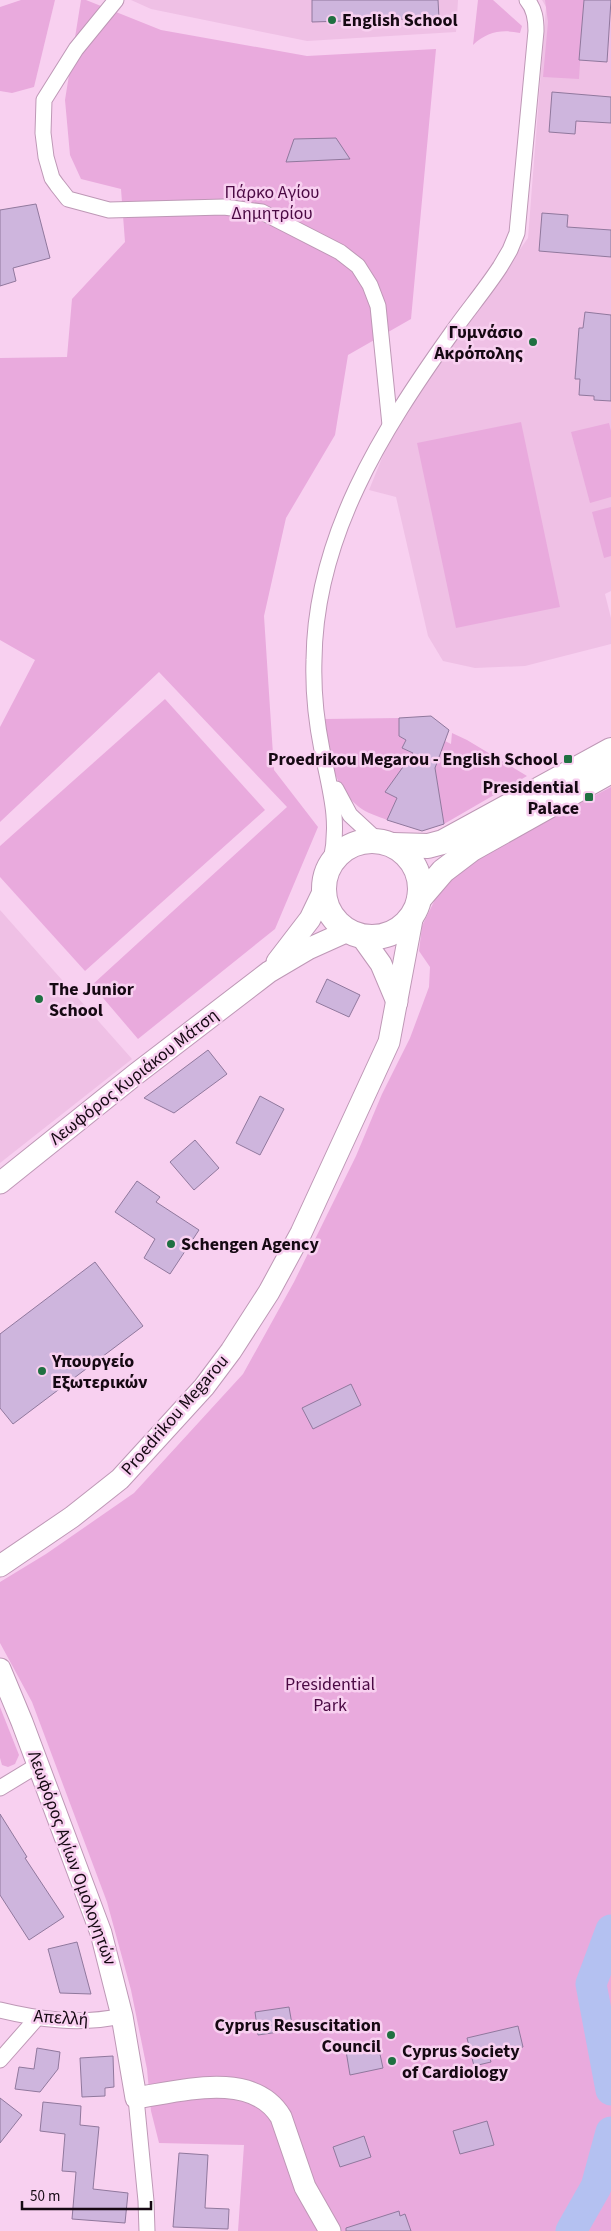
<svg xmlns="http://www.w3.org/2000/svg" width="611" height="2231" font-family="'Source Sans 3',sans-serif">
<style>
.built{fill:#efc0e5}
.green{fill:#e9aadd}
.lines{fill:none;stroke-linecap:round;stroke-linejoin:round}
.river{stroke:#b4c1f1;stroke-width:31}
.building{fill:#ceb5dd;stroke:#90789d}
.street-casing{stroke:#be98b6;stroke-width:17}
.secondary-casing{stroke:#be98b6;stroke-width:23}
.primary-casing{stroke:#be98b6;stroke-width:26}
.street{stroke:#fff;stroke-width:15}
.secondary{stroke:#fff;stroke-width:21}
.primary{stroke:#fff;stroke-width:24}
.poi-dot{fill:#1f7041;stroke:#f8d0f0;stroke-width:2}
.labels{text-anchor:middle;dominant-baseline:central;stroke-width:5;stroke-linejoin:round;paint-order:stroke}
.poi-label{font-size:18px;font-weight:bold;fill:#160913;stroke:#f8d0f0;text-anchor:start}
.park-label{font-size:18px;fill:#4b0a44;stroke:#f8d0f0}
.street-label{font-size:18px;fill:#160913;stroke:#f8d0f0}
</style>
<rect width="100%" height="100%" fill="#f8d0f0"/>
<!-- built -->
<g class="built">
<polygon points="131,0 458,0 456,32 307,41 151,9"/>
<polygon points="542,0 611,0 611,591 605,594 611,618 611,644 525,666 475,668 443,661 428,636 396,497 369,490 395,426 528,238 546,7"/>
<polygon points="0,910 132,1059 0,1163"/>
</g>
<!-- green -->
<g class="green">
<polygon points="21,0 55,0 34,87 12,93 0,91 0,7"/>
<polygon points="81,0 86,0 161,30 307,56 436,49 411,319 348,355 335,435 286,518 264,616 274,770 318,827 275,929 138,1039 92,985 287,807 159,672 0,822 0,727 35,660 0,640 0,358 67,357 72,299 125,242 121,189 81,179 70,155 65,100"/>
<path d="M478,0H493L522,26L520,33C501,29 487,32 473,45Z"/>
<polygon points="545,0 584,0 579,79 543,77 548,22"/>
<polygon points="521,422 560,607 456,628 417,443"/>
<polygon points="609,423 611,431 611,497 590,503 571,432"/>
<polygon points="611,507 611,556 604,558 592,512"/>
<polygon points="165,699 265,810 85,971 0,877 0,846"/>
<path d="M399,718V736L406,740L402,748L413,753L386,792L397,798L387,820C378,816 366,813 359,807C333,787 326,750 325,719Z"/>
<polygon points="452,733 467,740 527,776 444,824 433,757 438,759 445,741 451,744"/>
<polygon points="611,787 611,2231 238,2231 244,2145 159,2143 151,2111 147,2069 131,1990 107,1902 32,1702 0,1643 0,1582 46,1554 134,1493 243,1374 294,1282 356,1156 382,1094 410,1038 429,987 430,967 419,951 422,926 445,879 470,861"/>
<polygon points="0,1707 19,1755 15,1764 8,1767 2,1765 0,1758"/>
</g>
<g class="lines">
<!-- river -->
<g class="river">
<polyline points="611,1930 591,1984 611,2090"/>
<polyline points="571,2231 596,2187 611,2132"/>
</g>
</g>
<!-- building -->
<g class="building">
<polygon points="312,0 438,0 439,18 312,22"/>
<polygon points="584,0 611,0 607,62 579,60"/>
<polygon points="552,92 611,97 611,123 576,121 575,134 549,132"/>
<polygon points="336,138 350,159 286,162 294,139"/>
<polygon points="36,204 50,258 13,268 16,281 0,286 0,210"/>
<polygon points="542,213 568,215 567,227 611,230 611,257 539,251"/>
<polygon points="585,312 611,315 611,401 594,400 594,396 579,395 580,379 575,379 579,328 583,328"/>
<polygon points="431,716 449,730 435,768 444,824 422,831 387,820 397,798 385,792 413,753 402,748 406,740 399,736 399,718"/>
<polygon points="327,979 360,995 349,1017 316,1002"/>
<polygon points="208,1050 227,1074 174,1113 144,1098"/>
<polygon points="260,1096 284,1109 260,1155 236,1143"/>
<polygon points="195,1140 219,1168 194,1190 170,1162"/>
<polygon points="137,1181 160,1197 156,1202 199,1230 170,1274 144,1258 155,1239 115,1212"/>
<polygon points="95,1262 143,1326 13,1424 0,1408 0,1334"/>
<polygon points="351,1384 361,1405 313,1429 302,1408"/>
<polygon points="0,1814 27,1857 25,1858 64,1917 29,1940 0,1895"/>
<polygon points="77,1942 91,1994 60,1993 48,1949"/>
<polygon points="289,2007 293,2030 258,2035 255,2012"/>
<polygon points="518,2026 523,2047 489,2055 491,2062 474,2066 467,2038"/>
<polygon points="378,2045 383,2068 350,2075 346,2051"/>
<polygon points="37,2048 60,2052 58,2069 40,2092 15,2089 19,2067 34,2069"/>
<polygon points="113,2056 114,2087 105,2088 105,2096 82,2097 80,2058"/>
<polygon points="0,2098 22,2115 0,2143"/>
<polygon points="43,2102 81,2106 80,2125 99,2127 93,2189 128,2193 125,2223 72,2219 76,2172 62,2171 65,2134 40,2131"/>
<polygon points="487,2121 494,2145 460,2154 453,2131"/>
<polygon points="364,2136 371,2157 340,2167 333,2147"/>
<polygon points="179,2153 208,2155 205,2208 229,2209 228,2229 173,2227"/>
<polygon points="399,2211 400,2216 405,2214 411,2231 346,2231 346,2228"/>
</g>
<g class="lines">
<defs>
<g id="street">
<polyline points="116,0 76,49 44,100 43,133 46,157 52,178 57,185 68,199 109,210 224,207 262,212 340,252 358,266 370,285 378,306 390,425"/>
<polyline points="336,789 350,815 377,840"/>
<path d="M331,861C340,820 330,790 322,750C316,720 313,689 314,660C315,537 382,431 451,334C467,311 485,290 500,267L510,250L517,233L536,31C536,20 535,9 527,0"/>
<polyline points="0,1788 38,1765"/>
<path d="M0,2010C41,2020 80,2025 122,2016"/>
<polyline points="0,2060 37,2018"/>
<polyline points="136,2098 146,2201 147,2231"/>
</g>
<g id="secondary">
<polyline points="361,936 381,964 397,1002"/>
<polyline points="277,962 310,919 323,892"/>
<polyline points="0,1183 136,1074 269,972 308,949 348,931"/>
<polyline points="0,1566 72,1517 120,1479 204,1387 231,1351 269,1292 301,1233 389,1042 413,914"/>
<path d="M0,1669L22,1722L101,1933L122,2016L136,2098C181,2091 253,2070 281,2117L305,2187L330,2231"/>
</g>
<g id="primary">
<circle cx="372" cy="889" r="48"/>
<polyline points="393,845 428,846 443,842 611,750"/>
<polyline points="419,899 443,871 472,849 611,771"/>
</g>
</defs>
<!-- street casing -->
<use href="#street" class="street-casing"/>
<!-- secondary casing -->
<use href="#secondary" class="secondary-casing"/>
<!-- primary casing -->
<use href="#primary" class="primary-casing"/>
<!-- street -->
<use href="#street" class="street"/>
<!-- secondary -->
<use href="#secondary" class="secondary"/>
<!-- primary -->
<use href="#primary" class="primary"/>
</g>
<!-- markers -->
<g class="poi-dot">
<circle cx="332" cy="20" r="5"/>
<circle cx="533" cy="342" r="5"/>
<rect x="563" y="754" width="10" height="10" rx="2.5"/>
<rect x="584" y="792" width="10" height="10" rx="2.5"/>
<circle cx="39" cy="999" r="5"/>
<circle cx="171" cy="1244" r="5"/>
<circle cx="42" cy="1371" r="5"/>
<circle cx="391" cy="2035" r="5"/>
<circle cx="392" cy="2061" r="5"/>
</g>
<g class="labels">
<!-- poi labels -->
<g class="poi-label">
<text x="342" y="20">English School</text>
<text x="523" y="332" text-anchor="end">Γυμνάσιο<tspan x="523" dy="21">Ακρόπολης</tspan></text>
<text x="558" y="759" text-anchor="end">Proedrikou Megarou - English School</text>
<text x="579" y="787" text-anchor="end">Presidential<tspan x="579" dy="21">Palace</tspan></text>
<text x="49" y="989">The Junior<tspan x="49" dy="21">School</tspan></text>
<text x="181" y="1244">Schengen Agency</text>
<text x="52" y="1361">Υπουργείο<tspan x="52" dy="21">Εξωτερικών</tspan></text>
<text x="381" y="2025" text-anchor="end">Cyprus Resuscitation<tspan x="381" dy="21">Council</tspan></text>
<text x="402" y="2051">Cyprus Society<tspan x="402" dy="21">of Cardiology</tspan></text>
</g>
<!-- park labels -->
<g class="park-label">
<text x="272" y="192">Πάρκο Αγίου<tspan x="272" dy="21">Δημητρίου</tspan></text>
<text x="330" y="1684">Presidential<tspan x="330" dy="21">Park</tspan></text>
</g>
<!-- street labels -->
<g class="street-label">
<text transform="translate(134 1077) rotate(-38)">Λεωφόρος Κυριάκου Μάτση</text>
<text transform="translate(175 1415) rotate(-49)">Proedrikou Megarou</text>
<text transform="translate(72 1858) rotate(70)">Λεωφόρος Αγίων Ομολογητών</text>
<text transform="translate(61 2018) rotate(4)">Απελλή</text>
</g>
</g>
<!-- scale -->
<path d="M22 2201v8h129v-8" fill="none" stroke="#160913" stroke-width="2.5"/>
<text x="30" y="2201" font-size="15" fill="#160913" stroke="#f8d0f0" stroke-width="4" paint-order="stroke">50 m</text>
</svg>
